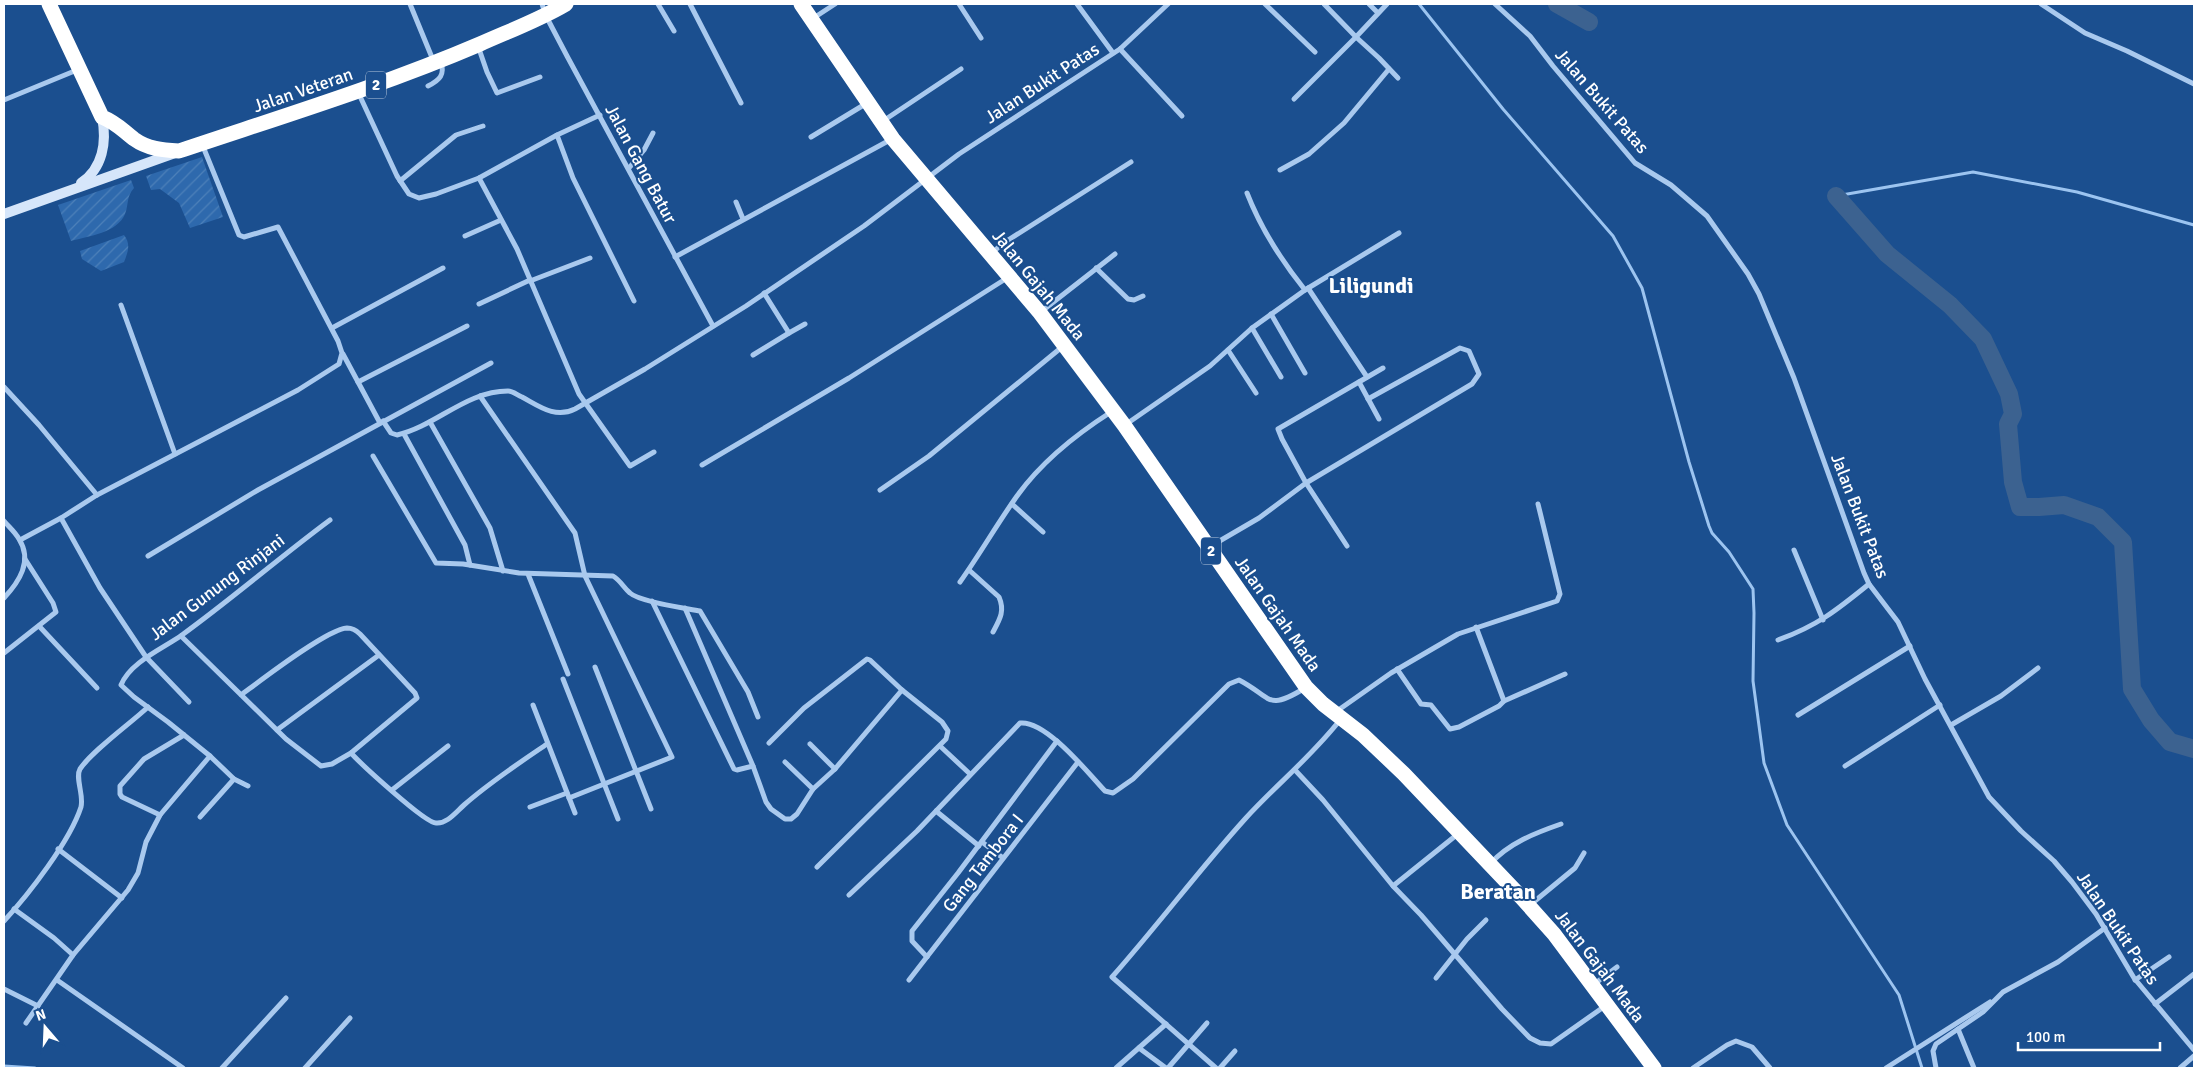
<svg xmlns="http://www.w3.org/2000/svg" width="2198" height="1072" font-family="Signika,sans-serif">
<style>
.garden{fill:url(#garden-furrows)}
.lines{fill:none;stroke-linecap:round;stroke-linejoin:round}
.stream{stroke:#9cc4f0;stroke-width:3}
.river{stroke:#3c6290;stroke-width:18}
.street{stroke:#a9c9ee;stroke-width:5}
.secondary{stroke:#d6e6fa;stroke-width:10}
.highway{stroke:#fff;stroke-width:15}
.labels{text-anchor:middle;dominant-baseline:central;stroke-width:4;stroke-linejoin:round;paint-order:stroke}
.shield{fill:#1b4f8f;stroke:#bbcadd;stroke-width:1}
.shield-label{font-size:16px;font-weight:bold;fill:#fff}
.street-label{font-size:18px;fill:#fff;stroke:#1b4f8f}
.district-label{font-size:22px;font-weight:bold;fill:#fff;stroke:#1b4f8f}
</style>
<defs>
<pattern id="garden-furrows" width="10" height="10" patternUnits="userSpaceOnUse" patternTransform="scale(1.25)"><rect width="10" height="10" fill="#2e69ad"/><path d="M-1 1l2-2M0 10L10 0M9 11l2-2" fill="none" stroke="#4d80b9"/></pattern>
</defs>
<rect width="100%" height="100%" fill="#1b4f8f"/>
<!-- garden -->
<g class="garden">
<polygon points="202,157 223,217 190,228 179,203 160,189 151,190 146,176"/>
<path d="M131,180L134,188C126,197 129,204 125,214C117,233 89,236 71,241L58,205Z"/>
<path d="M124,235C131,244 128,252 124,262L101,271L82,259L80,251Z"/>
</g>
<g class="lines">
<!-- stream -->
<g class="stream">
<polyline points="1419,4 1503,109 1613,236 1642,288 1689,462 1709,526 1712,533 1729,552 1753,589 1754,613 1753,681 1764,763 1787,825 1899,995 1922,1068"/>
<polyline points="1836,196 1973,172 2077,192 2194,225"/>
<polyline points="4,1066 35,1068"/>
</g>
<!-- river -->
<g class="river">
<polyline points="1557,4 1589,22"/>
<polyline points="1836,196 1887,254 1950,305 1983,339 2009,394 2013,414 2008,424 2013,482 2020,507 2039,507 2064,505 2098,517 2123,542 2132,689 2151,720 2170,742 2194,749"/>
</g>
<!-- street -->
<g class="street">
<polyline points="410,4 433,60"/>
<polyline points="542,4 546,16 567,56 713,326"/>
<polyline points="658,4 674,31"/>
<polyline points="690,4 741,103"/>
<polyline points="959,4 981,38"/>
<polyline points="1077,4 1113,53"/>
<polyline points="1265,4 1315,52"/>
<polyline points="1369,4 1378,13"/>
<polyline points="1387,4 1356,37 1379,58 1398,78"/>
<polyline points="1495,4 1530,36 1553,66 1635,163 1671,185 1707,216 1748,274 1759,294 1794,378 1864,573 1869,584 1898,622 1925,679 1989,797 2021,831 2054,861 2072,882 2096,914 2134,978 2194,1050"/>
<polyline points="2041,4 2085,33 2127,51 2194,84"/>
<polyline points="812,19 835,4"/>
<polyline points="478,46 487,72 497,93 540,77"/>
<polyline points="1120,49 1182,116"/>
<path d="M428,86C440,80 445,75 441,61"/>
<polyline points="358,92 397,176 409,194 419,198 436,194 479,178 557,135 600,115"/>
<polyline points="1294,99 1356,37 1324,4"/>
<polyline points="4,100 77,70"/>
<polyline points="883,121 961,69"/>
<polyline points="557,135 573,178 634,301"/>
<polyline points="811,137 867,103"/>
<polyline points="629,168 644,150 653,133"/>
<polyline points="1280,170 1309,154 1344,123 1389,69"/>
<polyline points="479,178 517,249 579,394 630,466 654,452"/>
<polyline points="400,181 456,135 483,126"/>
<path d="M1247,193C1261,229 1281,260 1305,290"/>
<polyline points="736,202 743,219"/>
<polyline points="465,236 501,220"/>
<polyline points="991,254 1002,244 1131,162"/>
<polyline points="675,257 890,140"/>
<polyline points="1096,268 1128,299 1134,300 1143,296"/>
<polyline points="530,281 590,258"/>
<polyline points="1308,288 1367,377"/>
<polyline points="764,293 789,333 805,324"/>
<polyline points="479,304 530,280"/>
<polyline points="121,305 175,454"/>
<polyline points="1042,311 1115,254"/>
<polyline points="1271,314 1305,373"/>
<polyline points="332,328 443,268"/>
<polyline points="1252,328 1281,377"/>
<polyline points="1228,350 1256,393"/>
<polyline points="343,354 380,423"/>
<polyline points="753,355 789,333"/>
<polyline points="358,382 467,326"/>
<polyline points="1359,382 1379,419"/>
<polyline points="4,387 39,425 97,495"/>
<polyline points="480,396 575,533 585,576 672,757 569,798"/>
<path d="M383,421L391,433L397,435C436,426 466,391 508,391C513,391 517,395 522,397C539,406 555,419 575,409L645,369L746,306L864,226L959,154L1120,49L1168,4"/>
<polyline points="430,422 490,528 503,571"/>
<polyline points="1125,425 1210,366 1252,328 1305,290 1399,233"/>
<polyline points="404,434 465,545 470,565"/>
<path d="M373,456L436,563L463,564L519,573L613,576C621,581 623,587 630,593C640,602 685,608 700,611L748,692L758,717"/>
<polyline points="702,465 849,378 1007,278"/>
<polyline points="880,490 929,456 1062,347"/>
<polyline points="1012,504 1043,532"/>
<polyline points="61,518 100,588 146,657 189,702"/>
<path d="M4,521C9,527 15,532 19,539C33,561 19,582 4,598"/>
<polyline points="20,540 61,518 97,495 298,390 339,364 342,353 338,341 278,227 244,237 239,235 202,144"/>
<polyline points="1211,546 1259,518 1306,483 1472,384 1479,374 1469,351 1460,348 1368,399"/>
<polyline points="1347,546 1306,483 1282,439 1278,429 1383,368"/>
<polyline points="1794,550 1823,620"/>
<polyline points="148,556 258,490 491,363"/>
<path d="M969,570L999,597C1005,611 1000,619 993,632"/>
<polyline points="528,574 568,674"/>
<path d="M960,582C980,554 997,524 1017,496C1042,461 1075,435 1111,412"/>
<polyline points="652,601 734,769 737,770 753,766"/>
<polyline points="685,608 753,766 766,802 771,809 785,819 791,819 797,814 813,789 835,769 902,690"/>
<polyline points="39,626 97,688"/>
<path d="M181,636L286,739L321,766L332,764L351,753L417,698L415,693L360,634C356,630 352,628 347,628C327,629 260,681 241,695"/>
<path d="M1778,640C1817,626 1837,610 1869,584"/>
<polyline points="4,653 56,612 53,603 25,559"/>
<polyline points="595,667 651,809"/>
<polyline points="1397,669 1421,704 1431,705 1450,729 1459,727 1499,706 1504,701 1476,627"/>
<polyline points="563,679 618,819"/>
<polyline points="1504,701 1565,674"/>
<polyline points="533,705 575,813"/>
<polyline points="1337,711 1391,673 1458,634 1557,601 1560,594 1538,504"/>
<polyline points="1798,715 1910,646"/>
<polyline points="1951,725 2001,696 2038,668"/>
<polyline points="277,730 379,655"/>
<polyline points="769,743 804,708 867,659 870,660 902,690 942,722 948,731 946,739 817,867"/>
<polyline points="810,744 835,769"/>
<polyline points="940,746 970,774"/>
<path d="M351,753C361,764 425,823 436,823C447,824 456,812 464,805C490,782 519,763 547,744"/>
<polyline points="785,762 813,789"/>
<polyline points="1845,766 1940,705"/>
<polyline points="1295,770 1323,800 1393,886 1421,915 1502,1009 1530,1038 1540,1043 1551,1044 1605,1006"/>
<path d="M248,786L234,779L210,756L168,722L134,697L121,685C130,662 164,648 182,635C233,598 280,557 330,520"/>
<polyline points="392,790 448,746"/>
<polyline points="530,807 567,793"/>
<polyline points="936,811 979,846"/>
<polyline points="160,815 122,797 120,794 120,786 144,759 184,735"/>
<polyline points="200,817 234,779"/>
<polyline points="982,842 1003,858"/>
<polyline points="58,849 122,898"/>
<path d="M1490,864C1509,843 1535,833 1561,824"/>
<polyline points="1393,886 1459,833"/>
<path d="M849,895L917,831L1020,723C1046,720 1088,773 1105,791L1113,793L1133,779L1229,684L1239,680C1272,697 1266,712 1305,688"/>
<polyline points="1530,905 1575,868 1584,853"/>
<polyline points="14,909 54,938 73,955"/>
<path d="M4,921C29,894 70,841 81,807C84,795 75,778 80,769C92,751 131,723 148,707"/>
<polyline points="927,957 912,941 912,931 958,873 1057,741"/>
<polyline points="1436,978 1467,939 1486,920"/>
<polyline points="57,980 183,1068"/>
<polyline points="909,980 1078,762"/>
<polyline points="2135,980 2169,957"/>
<polyline points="1593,985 1617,967"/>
<polyline points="4,989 38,1006"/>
<polyline points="2155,1004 2194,974"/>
<polyline points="26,1023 73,955 128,890 138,873 146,842 160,815 210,756"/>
<polyline points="1958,1029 1974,1068"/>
<polyline points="1139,1048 1166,1068"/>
<polyline points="222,1068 286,998"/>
<polyline points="305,1068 350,1018"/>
<polyline points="1116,1068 1166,1024"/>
<polyline points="1168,1068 1207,1023"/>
<path d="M1216,1068L1112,977C1158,925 1199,870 1245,819C1276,785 1311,757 1340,720"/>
<polyline points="1220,1068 1235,1051"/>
<polyline points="1693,1068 1727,1045 1736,1041 1752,1047 1770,1068"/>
<polyline points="1886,1068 1990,1002"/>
<polyline points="1936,1068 1933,1051 1936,1044 1983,1012 2003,992 2058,962 2105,928"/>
<polyline points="2180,1068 2194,1056"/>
</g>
<!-- secondary -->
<g class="secondary">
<path d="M81,183C103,168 107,142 102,117"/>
<polyline points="4,214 175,153"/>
</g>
<!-- highway -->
<g class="highway">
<path d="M49,4L102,117C117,123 122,130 134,139C148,149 162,150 179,151C280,117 382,86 480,44C509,31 539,20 566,4"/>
<polyline points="801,4 893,139 1040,313 1124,425 1306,687 1323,704 1363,735 1404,774 1521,897 1554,934 1654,1068"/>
</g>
</g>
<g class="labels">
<!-- shield labels -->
<g class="shield">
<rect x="366" y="71.5" width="20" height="27" rx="4"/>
<rect x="1201" y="537.5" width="20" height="27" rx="4"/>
</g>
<g class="shield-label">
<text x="376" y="85">2</text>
<text x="1211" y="551">2</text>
</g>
<!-- street labels -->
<g class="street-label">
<text transform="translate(1042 83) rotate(-33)">Jalan Bukit Patas</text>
<text transform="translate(303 90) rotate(-19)">Jalan Veteran</text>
<text transform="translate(1602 101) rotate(49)">Jalan Bukit Patas</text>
<text transform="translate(641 164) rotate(62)">Jalan Gang Batur</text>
<text transform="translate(1039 285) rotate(51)">Jalan Gajah Mada</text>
<text transform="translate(1860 516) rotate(69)">Jalan Bukit Patas</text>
<text transform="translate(217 587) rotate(-37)">Jalan Gunung Rinjani</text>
<text transform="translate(1278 614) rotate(55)">Jalan Gajah Mada</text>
<text transform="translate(983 863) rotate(-52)">Gang Tambora I</text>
<text transform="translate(2118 928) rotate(56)">Jalan Bukit Patas</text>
<text transform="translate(1600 966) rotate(53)">Jalan Gajah Mada</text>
</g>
<!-- district labels -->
<g class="district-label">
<text x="1371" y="285">Liligundi</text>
<text x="1498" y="891">Beratan</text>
</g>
</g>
<!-- border -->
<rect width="2198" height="1072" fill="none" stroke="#ffffff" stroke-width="10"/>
<!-- north arrow -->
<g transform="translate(45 1027) rotate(341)" stroke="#1b4f8f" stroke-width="4" paint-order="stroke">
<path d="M0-4L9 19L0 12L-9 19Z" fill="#ffffff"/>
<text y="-8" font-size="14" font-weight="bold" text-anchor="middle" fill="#ffffff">N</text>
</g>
<!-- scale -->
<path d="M2018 1042v8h142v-8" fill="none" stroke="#ffffff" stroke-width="2.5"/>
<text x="2026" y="1042" font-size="15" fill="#ffffff" stroke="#1b4f8f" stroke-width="4" paint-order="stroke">100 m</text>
</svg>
